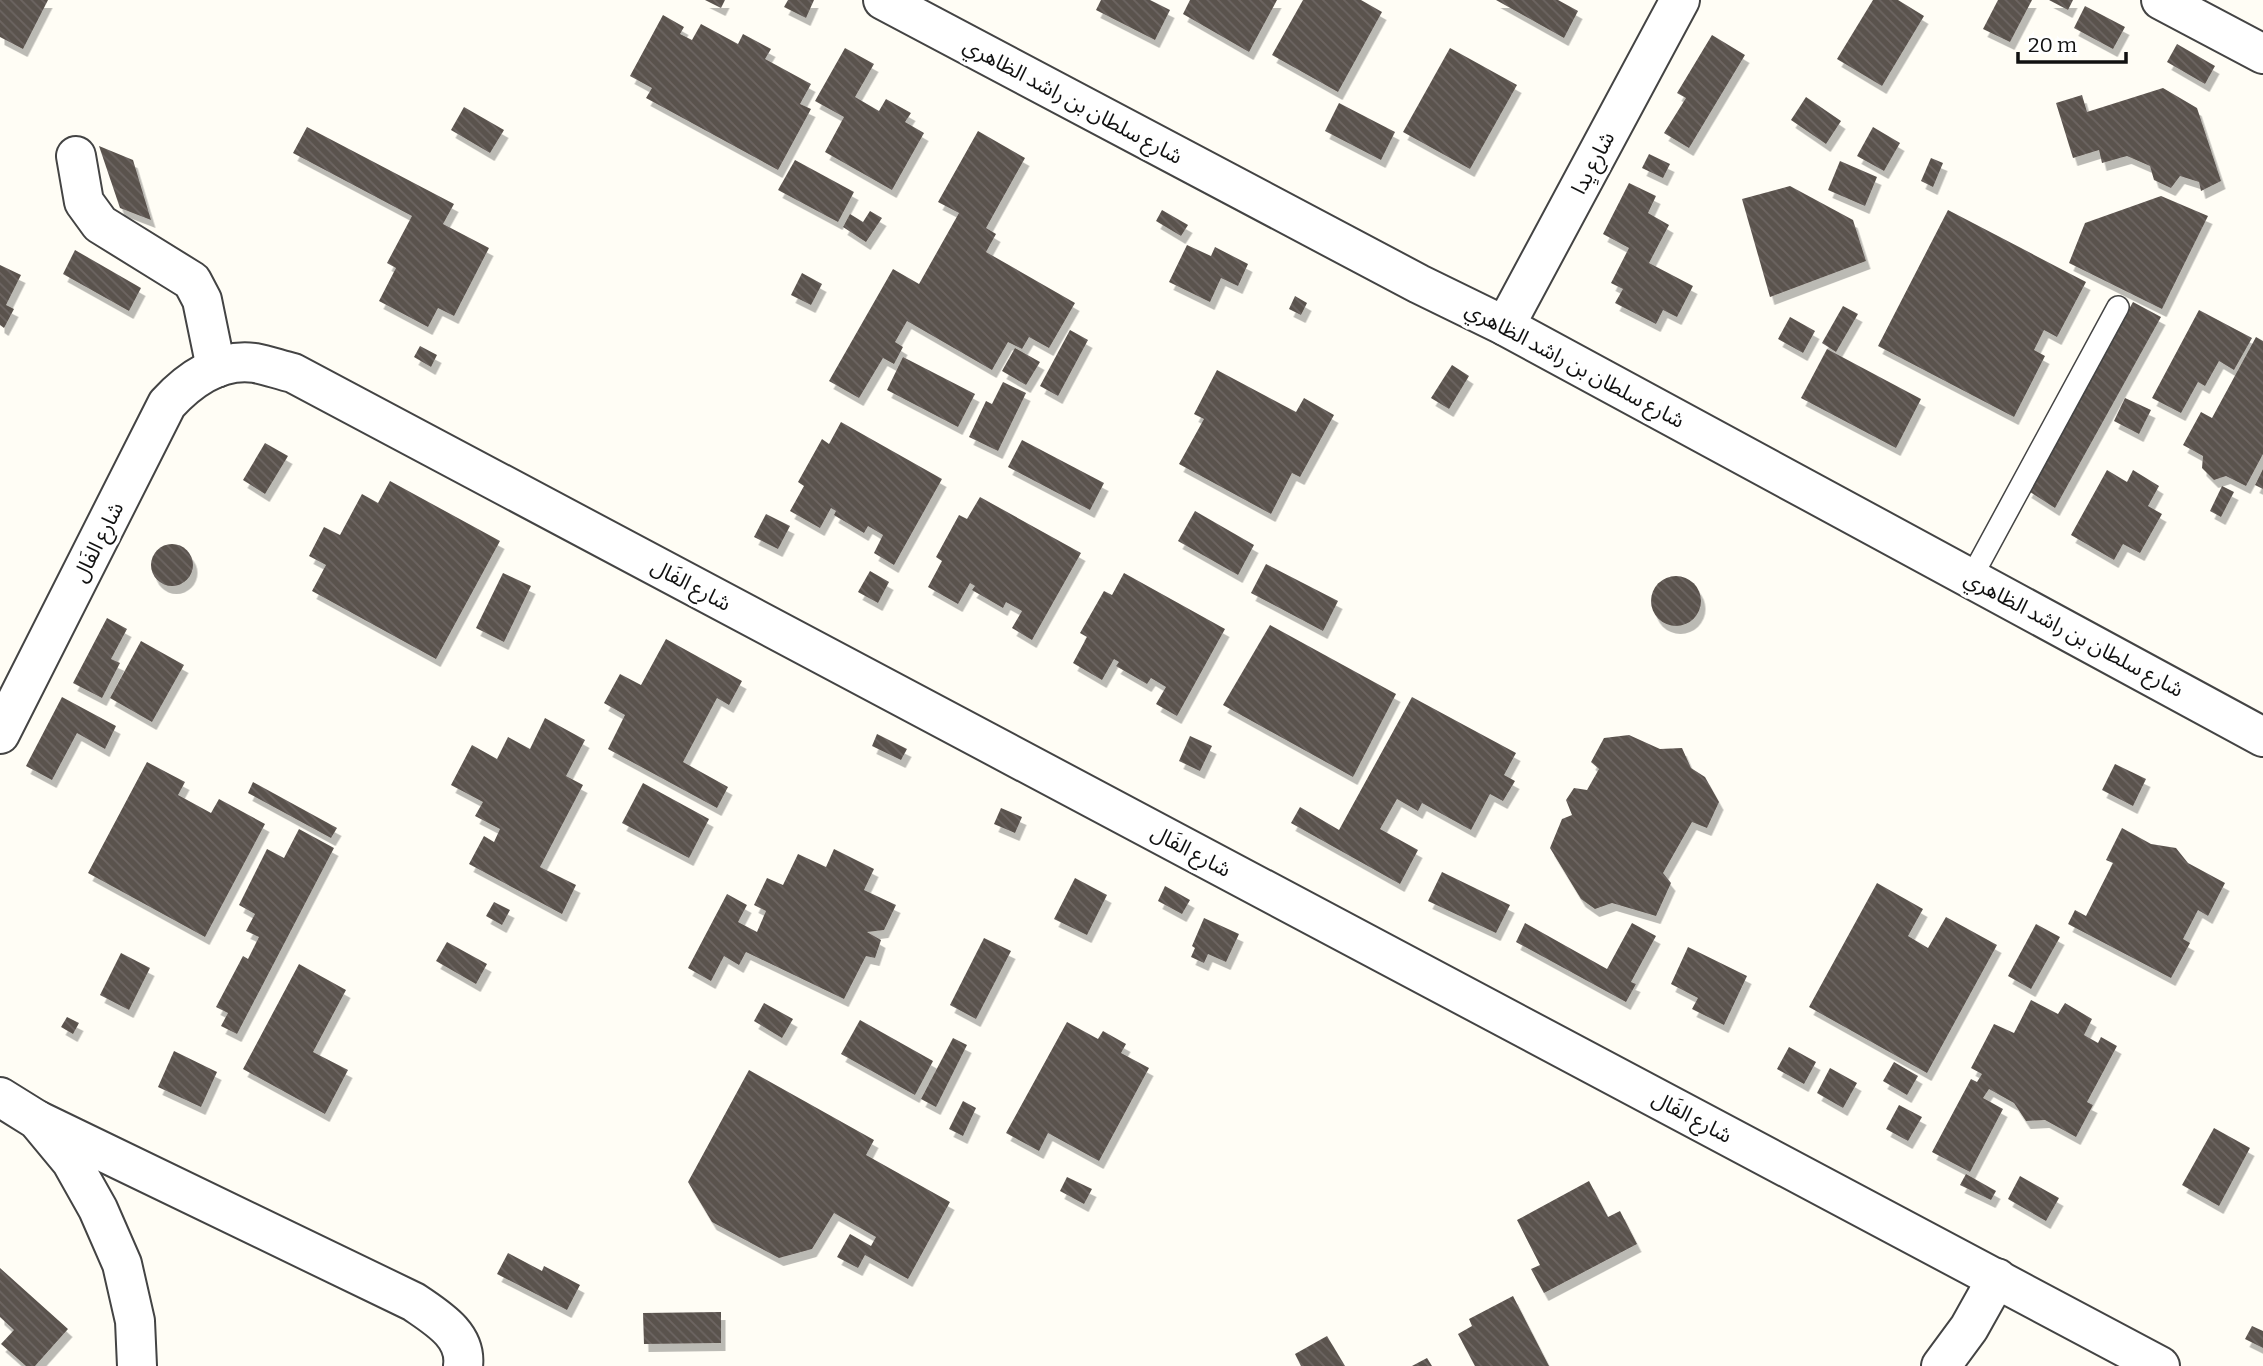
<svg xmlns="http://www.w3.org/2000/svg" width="2263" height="1366" font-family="Bitter,'Noto Sans Arabic',serif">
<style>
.building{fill:url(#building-back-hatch);filter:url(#shadow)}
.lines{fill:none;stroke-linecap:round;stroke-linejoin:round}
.service-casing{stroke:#444;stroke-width:24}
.minor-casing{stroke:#444;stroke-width:42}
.service{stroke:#fff;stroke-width:21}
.minor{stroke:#fff;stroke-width:38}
.labels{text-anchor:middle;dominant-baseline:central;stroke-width:7;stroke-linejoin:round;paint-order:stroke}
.street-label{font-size:21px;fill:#111;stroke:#fff}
</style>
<defs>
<pattern id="building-back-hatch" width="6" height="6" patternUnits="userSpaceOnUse" patternTransform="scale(1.75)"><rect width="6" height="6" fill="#5a524d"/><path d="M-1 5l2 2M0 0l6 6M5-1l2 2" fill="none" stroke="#6d6662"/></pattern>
<filter id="shadow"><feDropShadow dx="4.5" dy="8" stdDeviation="0" flood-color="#0004"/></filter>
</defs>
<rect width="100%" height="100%" fill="#fffdf5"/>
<!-- building -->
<g class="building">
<polygon points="0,0 48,0 23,49 0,37"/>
<polygon points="705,0 725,0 721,8"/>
<polygon points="788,0 814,0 806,18 784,7"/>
<polygon points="1101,0 1150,0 1170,10 1155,40 1096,10"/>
<polygon points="1190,0 1277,0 1249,52 1183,14"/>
<polygon points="1303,0 1361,0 1382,12 1338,92 1272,55"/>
<polygon points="1496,0 1558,0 1578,11 1564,38"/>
<polygon points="1873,0 1898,0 1924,16 1882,86 1837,59"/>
<polygon points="1998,0 2032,0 2010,42 1983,29"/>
<polygon points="2049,0 2073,0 2068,10"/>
<polygon points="2085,6 2125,27 2113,49 2074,28"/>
<polygon points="663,15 684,27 680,34 692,40 701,24 738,44 743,34 771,49 765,59 811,84 800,104 811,109 778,170 646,98 652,88 630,76"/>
<polygon points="1712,35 1745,55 1689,148 1664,133 1686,98 1677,93"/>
<polygon points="2177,44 2215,66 2205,84 2167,62"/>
<polygon points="845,48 874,64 855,97 879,111 886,99 911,113 905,122 924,133 892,190 825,152 844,117 815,101"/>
<polygon points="1450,48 1517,85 1470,169 1403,132"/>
<polygon points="2163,88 2197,108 2221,181 2201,191 2199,182 2180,176 2171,188 2154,180 2150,166 2127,156 2102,163 2099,150 2073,158 2056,103 2082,95 2087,112"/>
<polygon points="1806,97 1841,121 1826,144 1791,120"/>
<polygon points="1339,103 1395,132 1381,160 1325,131"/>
<polygon points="464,107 504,130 490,153 451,130"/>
<polygon points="307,127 454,204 443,224 489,248 454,316 438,308 428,327 379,301 396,268 387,263 412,216 293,153"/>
<polygon points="1873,127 1900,143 1884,171 1857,156"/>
<polygon points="978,131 1025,158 986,228 996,234 986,252 1075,303 1049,348 1029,337 1022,349 1008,342 992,370 907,321 895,342 903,347 894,364 883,358 859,398 829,381 893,269 919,284 959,213 938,202"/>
<polygon points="99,146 133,160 151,220 120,208"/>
<polygon points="1649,154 1670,164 1663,178 1642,168"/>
<polygon points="1931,158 1943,163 1933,187 1921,181"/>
<polygon points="795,160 854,192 838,222 778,190"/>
<polygon points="1840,161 1877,177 1865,206 1828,190"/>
<polygon points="1629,183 1656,196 1648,213 1669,225 1649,263 1693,286 1677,317 1663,310 1656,324 1615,303 1623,289 1611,283 1629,248 1603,234"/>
<polygon points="1790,186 1853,220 1866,261 1770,297 1742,199"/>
<polygon points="2161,196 2208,216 2162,309 2069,263 2085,223"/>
<polygon points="1162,210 1188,225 1181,236 1156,221"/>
<polygon points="1948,210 2086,282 2057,337 2044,330 2034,350 2045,356 2014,417 1878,346"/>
<polygon points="870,211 882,218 866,242 843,227 850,214 863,222"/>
<polygon points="1187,245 1211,256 1215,247 1248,264 1238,286 1221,278 1210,302 1169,282"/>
<polygon points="75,250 141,288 129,311 63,274"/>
<polygon points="0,265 21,275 6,305 14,309 4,328 0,325"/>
<polygon points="802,273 822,284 811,305 791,295"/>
<polygon points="1295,296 1307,303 1301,315 1289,309"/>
<polygon points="2133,302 2161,317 2055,508 2027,490"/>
<polygon points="1843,306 1858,314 1836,352 1822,343"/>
<polygon points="2199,310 2252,338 2234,370 2219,361 2205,386 2198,382 2181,413 2152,398"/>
<polygon points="1790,317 1815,331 1803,353 1778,339"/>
<polygon points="1070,330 1088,340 1058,396 1040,386"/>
<polygon points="2256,337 2263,341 2263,454 2246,486 2226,476 2214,480 2202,468 2203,456 2183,445 2201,412 2212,418"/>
<polygon points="420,346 437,355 431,367 414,357"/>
<polygon points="1015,348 1040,362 1026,385 1002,371"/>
<polygon points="1827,349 1921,399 1896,448 1801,398"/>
<polygon points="903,357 975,394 958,427 887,390"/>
<polygon points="1452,365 1469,376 1449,409 1431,398"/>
<polygon points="1217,370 1296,412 1304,398 1334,415 1300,477 1292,473 1271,514 1179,464 1204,419 1194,414"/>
<polygon points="1003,382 1026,393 998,451 969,437 986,401 992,404"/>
<polygon points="2125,398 2151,410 2139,434 2114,421"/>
<polygon points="841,422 942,479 894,565 874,553 883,535 868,526 864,533 834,515 836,511 831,508 820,528 790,511 804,486 798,482 822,439 829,444"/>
<polygon points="1022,440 1104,483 1090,510 1008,467"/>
<polygon points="265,443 288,456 265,494 243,480"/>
<polygon points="2263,469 2263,489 2255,485"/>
<polygon points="2107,470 2127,482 2133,470 2159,486 2148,506 2162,514 2140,553 2123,544 2114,560 2071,535"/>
<polygon points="390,481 500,541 436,659 312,591 326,565 309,556 324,527 340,535 362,494 378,503"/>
<polygon points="2222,486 2234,492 2221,517 2210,511"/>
<polygon points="980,497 1081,553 1032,640 1012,628 1022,611 1006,602 1003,608 972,590 975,586 970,583 958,604 928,587 942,561 936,557 959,515 967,519"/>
<polygon points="1195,511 1254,545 1238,575 1178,541"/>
<polygon points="766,514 790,526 778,549 754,537"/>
<circle cx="172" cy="565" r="21"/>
<polygon points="1266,564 1338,601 1323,631 1251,593"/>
<polygon points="870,571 889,582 878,603 858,592"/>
<polygon points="503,573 531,586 504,642 476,628"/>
<polygon points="1124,573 1225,629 1177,716 1156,704 1166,687 1151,678 1147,684 1116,666 1119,662 1114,659 1102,680 1073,663 1087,637 1080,633 1104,591 1112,595"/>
<circle cx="1676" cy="601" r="25"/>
<polygon points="107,618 127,629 111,659 120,663 102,698 73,683"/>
<polygon points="1270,625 1396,694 1353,777 1223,705"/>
<polygon points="666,639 742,681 729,705 717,698 683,762 728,787 717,808 608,749 625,715 604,703 620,674 641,685"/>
<polygon points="141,641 184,665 152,722 110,698"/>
<polygon points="62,697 116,726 105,749 77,733 52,780 26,766"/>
<polygon points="1412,697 1516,753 1504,775 1515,781 1503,801 1490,794 1471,830 1422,803 1418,811 1397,799 1380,829 1418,850 1400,884 1291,823 1300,807 1339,830"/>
<polygon points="545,718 585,740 566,776 583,785 540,867 576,885 562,914 469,864 484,836 494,842 500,829 475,816 483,802 451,785 472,745 497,759 508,737 530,749"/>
<polygon points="877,734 907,749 901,760 872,746"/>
<polygon points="1629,735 1660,749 1682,748 1691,768 1705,777 1719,802 1707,828 1692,822 1663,873 1671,883 1656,916 1612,903 1595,909 1581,899 1550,848 1562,819 1572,815 1566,800 1574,788 1587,790 1599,769 1591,762 1604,738"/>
<polygon points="1190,736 1212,746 1200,771 1179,761"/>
<polygon points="147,762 185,782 178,795 211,813 219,799 265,824 205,937 88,873"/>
<polygon points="2115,764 2146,779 2133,806 2102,790"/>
<polygon points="253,782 337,828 331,838 248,793"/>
<polygon points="643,783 709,819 689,858 622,823"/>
<polygon points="1001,808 1022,817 1015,833 994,824"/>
<polygon points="2122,828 2151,844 2176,848 2188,863 2225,883 2208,916 2198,910 2183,939 2190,943 2171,978 2068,924 2075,910 2086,916 2113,863 2106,860"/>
<polygon points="299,829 334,848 237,1034 221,1026 228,1013 216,1007 243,956 248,959 259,937 246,931 255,914 239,905 267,849 284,858"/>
<polygon points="834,849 874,869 864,890 896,905 884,930 867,932 881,940 875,958 866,956 844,999 746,952 739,965 724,956 711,981 688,968 727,894 747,905 738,922 757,932 766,911 754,905 767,878 783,885 798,854 826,867"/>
<polygon points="1442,872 1510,905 1496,933 1428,901"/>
<polygon points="1075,878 1107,895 1087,935 1054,919"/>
<polygon points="1877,883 1923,909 1908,936 1928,948 1946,917 1997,945 1927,1073 1809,1007"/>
<polygon points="1165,886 1190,900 1182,914 1158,901"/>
<polygon points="494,902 510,910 502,925 486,916"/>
<polygon points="1204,918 1239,934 1226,962 1208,954 1204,963 1191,957 1195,948 1192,946"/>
<polygon points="1525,923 1607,969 1632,923 1656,936 1631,982 1636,984 1626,1002 1516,942"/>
<polygon points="2036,924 2060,937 2031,989 2008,976"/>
<polygon points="984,938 1011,951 976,1019 950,1005"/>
<polygon points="447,942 487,964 476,984 436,961"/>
<polygon points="1688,947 1747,976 1724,1025 1692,1009 1698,998 1671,984"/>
<polygon points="121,953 150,968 129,1010 100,995"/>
<polygon points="299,964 346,990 313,1052 348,1070 325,1114 243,1069"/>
<polygon points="2031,1000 2058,1014 2065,1003 2092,1019 2084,1035 2098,1043 2101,1037 2117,1046 2087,1102 2093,1105 2076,1137 2045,1120 2026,1121 2014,1103 1989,1089 1983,1098 2003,1109 1970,1172 1932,1152 1971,1079 1977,1082 1982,1074 1971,1068 1994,1024 2014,1033"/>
<polygon points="764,1003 793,1019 782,1038 754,1021"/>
<polygon points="67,1017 79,1023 73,1034 61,1027"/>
<polygon points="860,1020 933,1061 915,1095 841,1054"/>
<polygon points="1067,1022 1098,1039 1103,1031 1126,1044 1121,1053 1149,1068 1099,1161 1048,1133 1039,1151 1006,1133"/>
<polygon points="953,1038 967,1045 936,1107 921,1099"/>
<polygon points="1789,1047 1816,1062 1804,1084 1777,1069"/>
<polygon points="174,1051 217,1072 201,1107 158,1087"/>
<polygon points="1894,1062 1918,1076 1907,1095 1883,1081"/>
<polygon points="1830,1068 1857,1083 1843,1108 1817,1093"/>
<polygon points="749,1070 874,1140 866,1155 950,1202 908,1279 865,1255 858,1268 837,1257 850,1234 871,1246 876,1237 834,1213 812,1249 779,1258 712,1222 688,1182"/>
<polygon points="963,1101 976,1108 963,1136 949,1129"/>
<polygon points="1899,1105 1922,1117 1908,1141 1886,1129"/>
<polygon points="2214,1128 2250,1148 2219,1206 2182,1185"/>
<polygon points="1966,1174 1996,1191 1991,1200 1960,1185"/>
<polygon points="2020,1176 2059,1198 2046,1221 2008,1199"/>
<polygon points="1067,1177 1092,1189 1084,1204 1060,1191"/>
<polygon points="1589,1181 1608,1217 1620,1211 1637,1244 1544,1293 1531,1269 1540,1265 1517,1220"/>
<polygon points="508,1253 542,1271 544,1266 580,1285 567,1310 497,1274"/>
<polygon points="0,1268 68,1329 35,1366 26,1366 1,1344 14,1330 0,1317"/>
<polygon points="1513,1296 1549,1366 1475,1366 1458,1334 1472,1326 1469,1319"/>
<polygon points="721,1312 721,1343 644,1344 643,1313"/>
<polygon points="2252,1326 2263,1331 2263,1348 2245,1339"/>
<polygon points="1327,1336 1345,1366 1301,1366 1295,1354"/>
<polygon points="1427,1358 1432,1366 1412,1366"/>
</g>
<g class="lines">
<defs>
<polyline id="service" points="1971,578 2118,307"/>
<g id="minor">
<polyline points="883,0 1419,284 1505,326 2263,737"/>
<polyline points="2161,0 2263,54"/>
<polyline points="76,156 84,202 100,224 192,281 202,300 216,368"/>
<polyline points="1505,326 1680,0"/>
<path d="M0,734L167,404C189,380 220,358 255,363C267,365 280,370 293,373L2160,1366"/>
<polyline points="0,1097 37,1120 71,1161 98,1209 122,1264 135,1321 137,1366"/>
<path d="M37,1120L414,1302C437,1318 467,1335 463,1366"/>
<polyline points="1941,1366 1969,1328 1997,1278"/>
</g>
</defs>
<!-- service casing -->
<use href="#service" class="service-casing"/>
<!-- minor casing -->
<use href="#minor" class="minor-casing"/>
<!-- service -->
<use href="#service" class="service"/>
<!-- minor -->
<use href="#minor" class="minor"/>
</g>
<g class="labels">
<!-- street labels -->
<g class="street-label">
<text transform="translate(1073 101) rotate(28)">شارع سلطان بن راشد الظاهري</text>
<text transform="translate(1593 163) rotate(-62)">شارع يِدا</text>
<text transform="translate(1575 365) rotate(28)">شارع سلطان بن راشد الظاهري</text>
<text transform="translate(98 542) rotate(-63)">شارع الفَال</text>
<text transform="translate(691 585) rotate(28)">شارع الفَال</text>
<text transform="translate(2074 634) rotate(28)">شارع سلطان بن راشد الظاهري</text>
<text transform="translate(1191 851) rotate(28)">شارع الفَال</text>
<text transform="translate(1692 1117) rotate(28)">شارع الفَال</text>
</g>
</g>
<!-- scale -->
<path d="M2018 52v10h108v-10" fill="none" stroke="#111111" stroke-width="3.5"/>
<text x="2028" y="52" font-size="21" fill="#111111" stroke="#ffffff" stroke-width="5" paint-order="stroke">20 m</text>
</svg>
